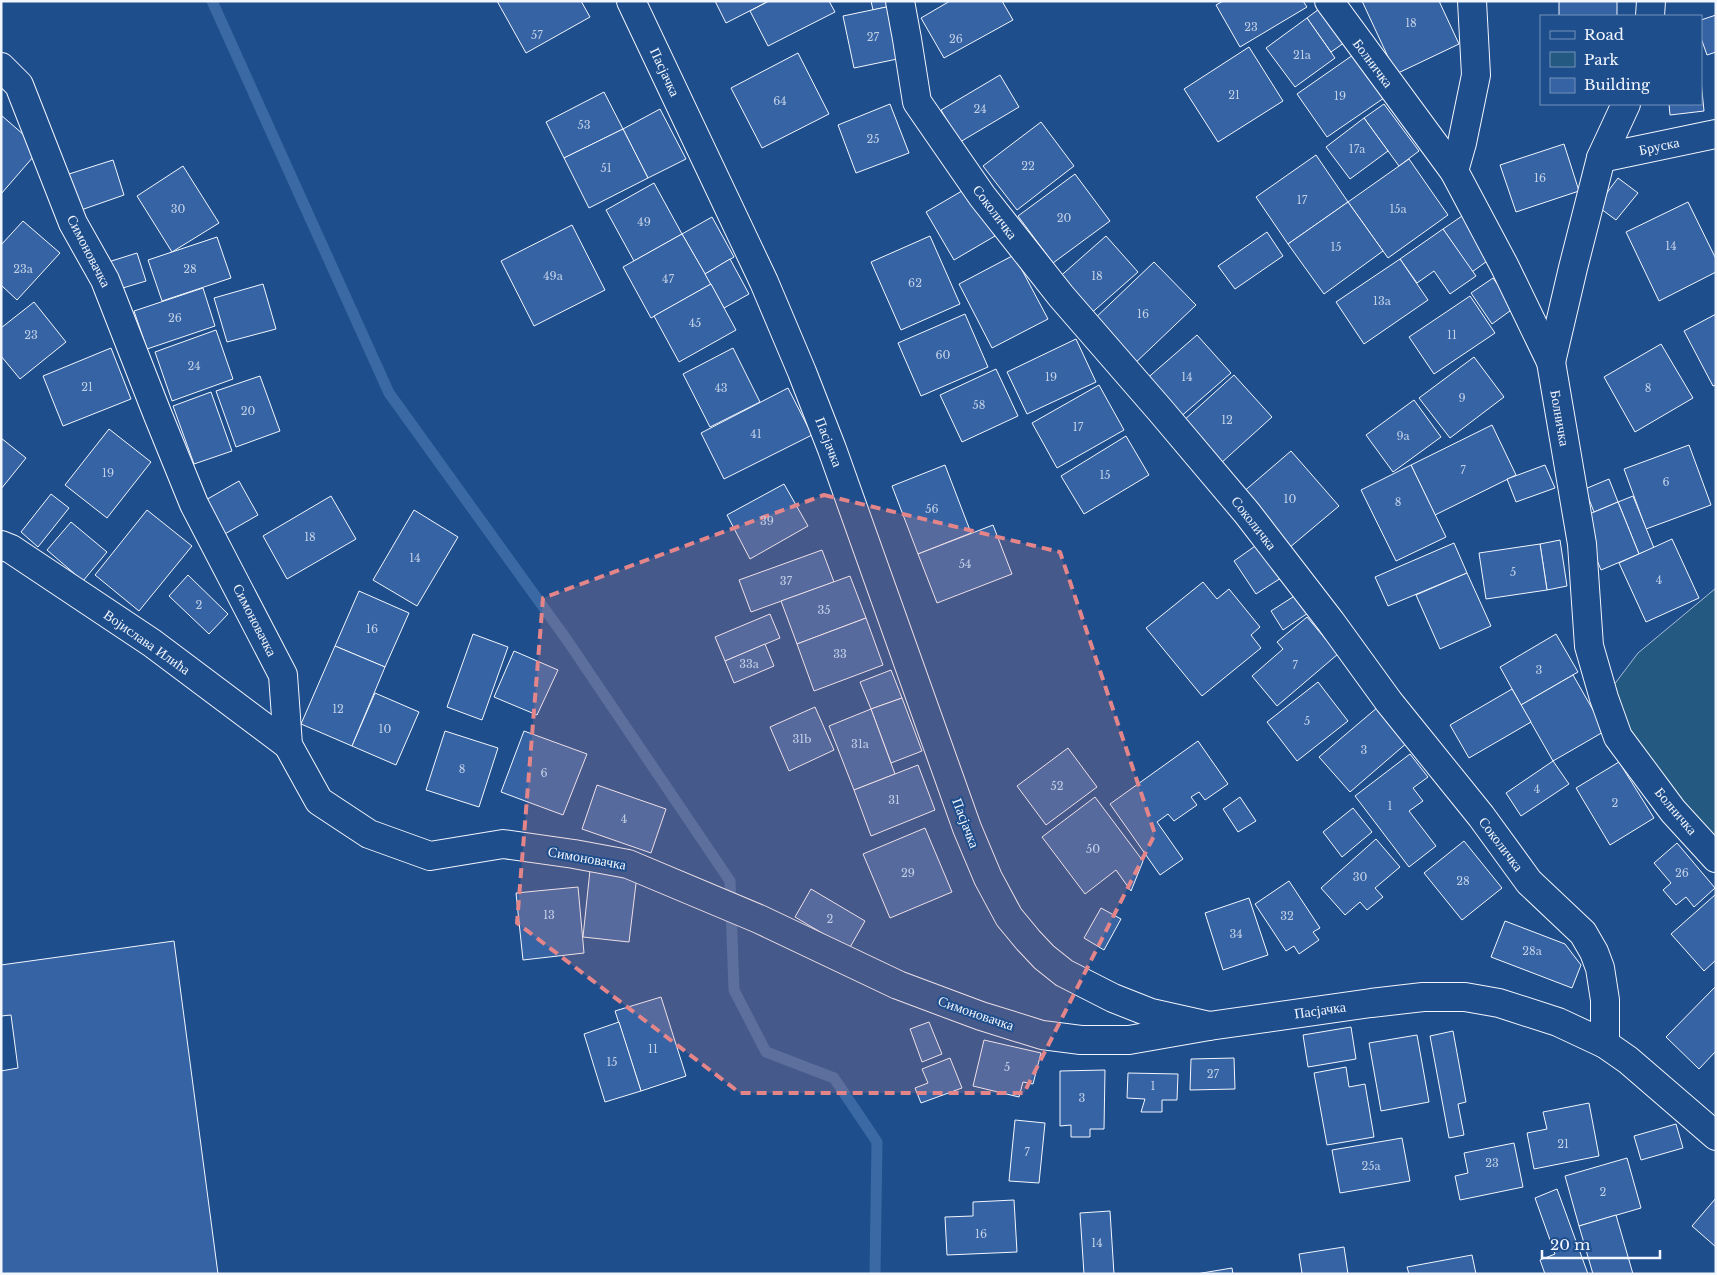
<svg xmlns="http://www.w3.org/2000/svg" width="1717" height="1275" font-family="'Libre Baskerville',serif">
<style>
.green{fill:#245a82;stroke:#a8bbd7}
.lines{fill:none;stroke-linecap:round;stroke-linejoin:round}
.stream{stroke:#3b69a3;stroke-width:11}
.building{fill:#3563a3;stroke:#f2f6ff}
.minor-casing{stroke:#f2f6ff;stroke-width:30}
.secondary-casing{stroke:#f2f6ff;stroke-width:30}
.minor{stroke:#1f4e8c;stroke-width:28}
.secondary{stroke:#1f4e8c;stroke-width:28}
.marked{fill:#e38589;fill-opacity:0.2;stroke:#e38589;stroke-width:4;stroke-dasharray:10 6;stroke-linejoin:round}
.labels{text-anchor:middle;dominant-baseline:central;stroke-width:4;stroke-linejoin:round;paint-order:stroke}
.number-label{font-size:11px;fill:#c3d1e8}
.street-label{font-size:14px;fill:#f2f6ff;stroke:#1f4e8c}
</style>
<rect width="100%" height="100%" fill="#1f4e8c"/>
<!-- green -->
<polygon class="green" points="1716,588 1716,858 1604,698 1638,653"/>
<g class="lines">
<!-- stream -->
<polyline class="stream" points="212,1 389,393 567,640 730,881 734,990 766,1052 834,1078 877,1142 875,1274"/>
</g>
<!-- building -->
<g class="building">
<polygon points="497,1 581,1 590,17 526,53"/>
<polygon points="715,1 769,1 726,23"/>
<polygon points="769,1 829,1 835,12 768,46 750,11"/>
<polygon points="871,1 890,1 891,6 873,10"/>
<polygon points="950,1 1002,1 1013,20 944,58 921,18"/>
<polygon points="1223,1 1303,1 1307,7 1240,47 1216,5"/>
<polygon points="1362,1 1439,1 1459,44 1396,74"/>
<rect x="1559" y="1" width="58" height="15"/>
<polygon points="891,6 902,58 854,68 843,16"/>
<polygon points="1323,6 1348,40 1331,52 1307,18"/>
<polygon points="1716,15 1716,52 1707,55 1701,38 1701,20"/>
<polygon points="1307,18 1335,58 1295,87 1266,48"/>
<polygon points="1249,47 1283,101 1218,142 1184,89"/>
<polygon points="798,53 829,114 762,148 731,88"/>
<polygon points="1353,55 1384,98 1327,137 1297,94"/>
<polygon points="1000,75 1019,107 960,142 941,110"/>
<polygon points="1701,81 1704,111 1670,115 1669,104 1701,104"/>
<polygon points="604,92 623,129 564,158 546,122"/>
<polygon points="890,104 909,153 856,173 838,125"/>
<polygon points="1384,104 1419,151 1399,166 1364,118"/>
<polygon points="660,109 686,159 648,178 623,129"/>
<polygon points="1,115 40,149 1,194"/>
<polygon points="1364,118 1388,151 1350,179 1326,147"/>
<polygon points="1041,122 1074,166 1017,210 983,166"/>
<polygon points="623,129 648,178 589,208 564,158"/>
<polygon points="1564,144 1579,191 1516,212 1500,165"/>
<polygon points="1316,155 1348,202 1288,244 1256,197"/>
<polygon points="1409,159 1448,215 1388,258 1348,202"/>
<polygon points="113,160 124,195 81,210 69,174"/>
<polygon points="183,166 219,223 172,252 137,196"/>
<polygon points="1075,174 1110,221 1053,263 1018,216"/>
<polygon points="1618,178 1638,193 1616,220 1597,206"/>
<polygon points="654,183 682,234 634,261 606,210"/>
<polygon points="967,188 995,236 954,260 926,212"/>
<polygon points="1348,202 1383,251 1324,294 1288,244"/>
<polygon points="1688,202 1716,259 1716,272 1659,301 1626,232"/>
<polygon points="1465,214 1494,256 1472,272 1443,229"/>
<polygon points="712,217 734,257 705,274 682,234"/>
<polygon points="23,221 60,253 17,300 1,285 1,245"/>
<polygon points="572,225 605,290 534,326 501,261"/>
<polygon points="1443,229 1476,276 1450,294 1434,271 1417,283 1400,259"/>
<polygon points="1267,232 1283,256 1235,289 1218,266"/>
<polygon points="682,234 711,284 651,318 623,267"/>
<polygon points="930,236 960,304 901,330 871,262"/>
<polygon points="1106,236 1138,272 1088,316 1056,280"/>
<polygon points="217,237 231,278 162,301 148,260"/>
<polygon points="137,253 146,281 113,291 105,263"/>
<polygon points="1014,255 1048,319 992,348 959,284"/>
<polygon points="730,259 749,294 724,308 705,274"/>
<polygon points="1400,259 1428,300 1364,344 1336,302"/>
<polygon points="1154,262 1196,305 1132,366 1090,323"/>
<polygon points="1493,278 1514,308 1492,324 1471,293"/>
<polygon points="263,284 276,329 227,342 214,298"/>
<polygon points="711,284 736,330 679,362 654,316"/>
<polygon points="203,288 215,326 147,349 134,311"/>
<polygon points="1470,296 1495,333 1434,374 1409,337"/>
<polygon points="34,302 66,342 20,379 1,356 1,328"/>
<polygon points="965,314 988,367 921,396 898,343"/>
<polygon points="1716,314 1716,385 1713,386 1684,331"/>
<polygon points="216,330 233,379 172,401 155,352"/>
<polygon points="1197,335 1231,373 1178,419 1144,381"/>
<polygon points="1076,339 1096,382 1027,414 1007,372"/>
<polygon points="1661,344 1693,398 1635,432 1604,377"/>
<polygon points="111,348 131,399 63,426 43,376"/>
<polygon points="733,348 760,402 710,427 683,374"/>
<polygon points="1474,357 1504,397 1450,438 1419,398"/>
<polygon points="996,369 1018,416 962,442 940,395"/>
<polygon points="1234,375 1272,417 1220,464 1182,422"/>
<polygon points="260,376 280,431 236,447 216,391"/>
<polygon points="1099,385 1124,430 1057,468 1032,423"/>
<polygon points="788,388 812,435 724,479 701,433"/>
<polygon points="211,392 232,451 194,464 173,406"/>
<polygon points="1414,400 1441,437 1393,472 1366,435"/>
<polygon points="1492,425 1516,475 1435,515 1411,465"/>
<polygon points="109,429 151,462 107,518 65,485"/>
<polygon points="1126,436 1149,475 1084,514 1061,476"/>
<polygon points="1,438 26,458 1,489"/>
<polygon points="1689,445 1711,505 1646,529 1624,469"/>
<polygon points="1291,451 1339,506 1289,548 1242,493"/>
<polygon points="945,465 971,533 918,554 892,486"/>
<polygon points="1411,465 1446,537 1396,561 1361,490"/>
<polygon points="1545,465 1555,488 1516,502 1507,479"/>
<polygon points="1609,479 1618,502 1594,512 1585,489"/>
<polygon points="239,481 258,515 223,535 204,501"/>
<polygon points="784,484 808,526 750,559 727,515"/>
<polygon points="51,494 69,508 38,547 21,532"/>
<polygon points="331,496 356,539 287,579 263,536"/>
<polygon points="1633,496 1654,548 1639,554 1618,502"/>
<polygon points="1618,502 1639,554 1601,570 1580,518"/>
<polygon points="147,510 192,546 139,611 95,575"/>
<polygon points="414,510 458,537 417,606 373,580"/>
<polygon points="71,522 107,552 83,581 47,550"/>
<polygon points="993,525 1012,574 937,603 918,554"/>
<polygon points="1672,539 1699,598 1646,622 1619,563"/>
<polygon points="1560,540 1567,586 1547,590 1540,544"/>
<polygon points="1454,543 1467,573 1388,606 1375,577"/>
<polygon points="1258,544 1281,578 1256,594 1234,561"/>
<polygon points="1540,544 1547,590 1486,599 1479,553"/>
<polygon points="822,550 834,582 751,612 739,580"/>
<polygon points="1467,573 1491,626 1440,649 1416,595"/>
<polygon points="188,575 228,614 209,634 169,596"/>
<polygon points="850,576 866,618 797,644 781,601"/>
<polygon points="1203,582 1217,599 1229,589 1260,627 1251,635 1261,648 1202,696 1146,628"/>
<polygon points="359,591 409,613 385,667 335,646"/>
<polygon points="1296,595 1308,613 1283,630 1271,611"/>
<polygon points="770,614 780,638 725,661 715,637"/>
<polygon points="1307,617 1338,654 1277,706 1252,676 1283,649 1277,642"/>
<polygon points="866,618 883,665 814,691 797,644"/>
<polygon points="473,634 508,647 482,720 447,707"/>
<polygon points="1556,634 1578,672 1521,705 1500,667"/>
<polygon points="765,644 774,666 734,683 725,661"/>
<polygon points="335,646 385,667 352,746 301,724"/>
<polygon points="514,651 558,670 537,715 494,697"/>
<polygon points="891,670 902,698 871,709 860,682"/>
<polygon points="1573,675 1605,731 1553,761 1521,705"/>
<polygon points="1318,682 1348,721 1297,761 1267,722"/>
<polygon points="1512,689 1531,722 1469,758 1450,725"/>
<polygon points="375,693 419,712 396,765 352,746"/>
<polygon points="902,698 922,751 891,763 871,709"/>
<polygon points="815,707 834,750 789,771 770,727"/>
<polygon points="1378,707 1408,742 1350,792 1319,757"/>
<polygon points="871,709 895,774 854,790 829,726"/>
<polygon points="445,731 498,748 479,807 426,790"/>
<polygon points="524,731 587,754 563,815 501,792"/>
<polygon points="1198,741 1228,784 1205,800 1199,792 1191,797 1197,805 1174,821 1168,814 1157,822 1183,859 1160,875 1110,804"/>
<polygon points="1068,748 1097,787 1046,825 1017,786"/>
<polygon points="1410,754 1428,777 1413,788 1423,801 1409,811 1436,846 1409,867 1355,796"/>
<polygon points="1553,761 1569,784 1521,816 1506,793"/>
<polygon points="1619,762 1654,818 1610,845 1576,788"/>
<polygon points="918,765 935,810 871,836 854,790"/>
<polygon points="597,785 666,809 651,853 582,829"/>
<polygon points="1095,797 1143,861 1131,891 1116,870 1085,894 1042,837"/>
<polygon points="1240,797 1256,821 1238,832 1223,809"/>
<polygon points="1353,808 1372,832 1342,857 1323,832"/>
<polygon points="925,828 952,892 890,918 863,854"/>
<polygon points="1376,839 1400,867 1375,888 1383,897 1367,910 1360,902 1345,915 1321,888"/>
<polygon points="1464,841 1502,888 1462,920 1424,873"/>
<polygon points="1677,843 1715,888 1694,907 1686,897 1676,905 1663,890 1671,883 1654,863"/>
<polygon points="590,870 637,875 629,942 583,937"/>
<polygon points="1289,881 1320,928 1313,932 1319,940 1299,954 1294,946 1286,951 1255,904"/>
<polygon points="578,887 584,953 523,960 516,893"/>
<polygon points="811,889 865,921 849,949 795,917"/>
<polygon points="1716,894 1716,960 1704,971 1671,934"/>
<polygon points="1249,898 1268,955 1223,970 1205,913"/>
<polygon points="1101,908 1121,919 1104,950 1084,938"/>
<polygon points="1505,921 1565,944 1581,965 1572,988 1491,957"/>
<polygon points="174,941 218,1274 1,1274 1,1071 18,1068 11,1015 1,1016 1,965"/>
<polygon points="1716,986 1716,1051 1699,1069 1666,1037"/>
<polygon points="661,997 686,1076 641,1091 615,1011"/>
<polygon points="619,1022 641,1091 605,1102 584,1034"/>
<polygon points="929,1022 942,1054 922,1062 910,1029"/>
<polygon points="1351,1027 1356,1059 1308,1067 1303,1035"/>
<polygon points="1453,1031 1466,1102 1458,1104 1464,1135 1449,1138 1430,1036"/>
<polygon points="1417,1035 1429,1102 1381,1111 1369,1043"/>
<polygon points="984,1040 1041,1053 1033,1084 1023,1082 1019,1097 973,1086"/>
<polygon points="950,1058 962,1088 921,1103 915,1088 928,1083 922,1069"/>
<polygon points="1234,1058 1235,1089 1190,1090 1191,1059"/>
<polygon points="1346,1067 1349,1087 1365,1084 1374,1137 1327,1145 1314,1073"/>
<polygon points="1105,1070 1104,1129 1090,1129 1090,1137 1071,1137 1071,1125 1060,1126 1060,1071"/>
<polygon points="1128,1073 1178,1074 1177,1100 1162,1100 1162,1112 1141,1112 1145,1099 1127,1098"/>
<polygon points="1589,1103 1599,1156 1534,1169 1527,1133 1547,1129 1543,1112"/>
<polygon points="1015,1120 1045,1123 1039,1183 1009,1181"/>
<polygon points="1676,1124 1683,1148 1641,1160 1634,1136"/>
<polygon points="1402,1138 1410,1181 1340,1193 1332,1150"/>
<polygon points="1514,1143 1523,1187 1460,1200 1455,1176 1468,1173 1464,1153"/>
<polygon points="1627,1158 1641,1208 1579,1226 1565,1176"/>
<polygon points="1557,1189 1588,1274 1545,1274 1540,1260 1555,1254 1535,1198"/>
<polygon points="1716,1198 1716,1247 1692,1226"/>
<polygon points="1014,1200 1017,1252 947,1255 945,1217 973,1216 973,1202"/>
<polygon points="1110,1211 1114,1274 1084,1274 1080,1213"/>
<polygon points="1616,1215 1633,1274 1593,1274 1579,1226"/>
<polygon points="1344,1247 1348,1274 1300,1274 1302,1273 1299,1254"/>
<polygon points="1472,1255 1476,1274 1409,1274 1407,1267"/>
<polygon points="1232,1268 1233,1274 1196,1274"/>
</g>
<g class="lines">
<defs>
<g id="minor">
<polyline points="900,1 907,39 917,102 982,196 1061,296 1160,410 1247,513 1331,622 1389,702 1481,816 1529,882 1583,933 1594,952 1600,968 1605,1000 1605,1044"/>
<polyline points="1329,1 1454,171 1505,267 1551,362 1582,544 1589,646 1604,698 1618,737 1673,811 1716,858"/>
<polyline points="1650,16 1651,1"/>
<polyline points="1,67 19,85 73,223 105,280 157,413 194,504 283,675 288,745 319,801 369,834 430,856 503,844 574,854 628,864 759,919 898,985 981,1016 1042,1035 1081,1040 1129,1040 1209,1026"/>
<polyline points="1601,158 1716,134"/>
<polyline points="1454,171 1462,143 1476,75 1472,1"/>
<polyline points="1551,362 1573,268 1601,158 1626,104"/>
<polyline points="1,545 11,549 152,643 288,745"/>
</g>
<polyline id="secondary" points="631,1 764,282 802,372 832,449 967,828 988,878 1009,917 1028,940 1044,957 1064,973 1113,998 1151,1013 1209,1026 1371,1003 1423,997 1465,997 1499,1003 1558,1022 1605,1044 1628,1060 1716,1136"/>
</defs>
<!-- minor casing -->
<use href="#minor" class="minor-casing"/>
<!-- secondary casing -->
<use href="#secondary" class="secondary-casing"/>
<!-- minor -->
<use href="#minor" class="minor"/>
<!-- secondary -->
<use href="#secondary" class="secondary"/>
</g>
<!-- marked area -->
<path class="marked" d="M824,495L1060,552L1155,834L1024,1093H740L517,923L543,598Z"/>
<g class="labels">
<!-- number labels -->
<g class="number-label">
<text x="1411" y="23">18</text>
<text x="1251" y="27">23</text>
<text x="537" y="35">57</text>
<text x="873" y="37">27</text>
<text x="956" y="39">26</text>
<text x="1302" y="55">21a</text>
<text x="1234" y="95">21</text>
<text x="1340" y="96">19</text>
<text x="780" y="101">64</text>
<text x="980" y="109">24</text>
<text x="584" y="125">53</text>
<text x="873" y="139">25</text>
<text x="1357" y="149">17a</text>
<text x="1028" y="166">22</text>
<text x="606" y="168">51</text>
<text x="1540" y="178">16</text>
<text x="1302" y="200">17</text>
<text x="178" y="209">30</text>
<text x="1398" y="209">15a</text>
<text x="1064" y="218">20</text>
<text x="644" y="222">49</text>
<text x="1671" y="246">14</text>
<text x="1336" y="247">15</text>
<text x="23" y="269">23a</text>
<text x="190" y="269">28</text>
<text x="553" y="276">49a</text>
<text x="1097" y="276">18</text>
<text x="668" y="279">47</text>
<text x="915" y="283">62</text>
<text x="1382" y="301">13a</text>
<text x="1143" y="314">16</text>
<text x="175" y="318">26</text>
<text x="695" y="323">45</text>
<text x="31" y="335">23</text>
<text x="1452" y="335">11</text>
<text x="943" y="355">60</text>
<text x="194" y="366">24</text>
<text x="1051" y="377">19</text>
<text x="1187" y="377">14</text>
<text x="87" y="387">21</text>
<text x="721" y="388">43</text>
<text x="1648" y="388">8</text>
<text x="1462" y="398">9</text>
<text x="979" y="405">58</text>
<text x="248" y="411">20</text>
<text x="1227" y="420">12</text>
<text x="1078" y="427">17</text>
<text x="756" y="434">41</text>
<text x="1403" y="436">9a</text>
<text x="1463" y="470">7</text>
<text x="108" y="473">19</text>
<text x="1105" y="475">15</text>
<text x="1666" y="482">6</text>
<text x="1290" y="499">10</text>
<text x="1398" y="502">8</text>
<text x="932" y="509">56</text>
<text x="767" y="521">39</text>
<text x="310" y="537">18</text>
<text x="415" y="558">14</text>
<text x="965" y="564">54</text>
<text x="1513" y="572">5</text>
<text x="1659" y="580">4</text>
<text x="786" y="581">37</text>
<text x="199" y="605">2</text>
<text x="824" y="610">35</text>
<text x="372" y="629">16</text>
<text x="840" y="654">33</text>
<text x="749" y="664">33a</text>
<text x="1295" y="665">7</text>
<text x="1539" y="670">3</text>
<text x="338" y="709">12</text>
<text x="1307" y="721">5</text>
<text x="385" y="729">10</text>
<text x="802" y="739">31b</text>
<text x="860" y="744">31a</text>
<text x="1364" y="750">3</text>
<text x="462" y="769">8</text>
<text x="544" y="773">6</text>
<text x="1057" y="786">52</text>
<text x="1537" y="789">4</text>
<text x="894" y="800">31</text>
<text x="1615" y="803">2</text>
<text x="1390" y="806">1</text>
<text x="624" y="819">4</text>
<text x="1093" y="849">50</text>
<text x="908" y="873">29</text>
<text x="1682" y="873">26</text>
<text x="1360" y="877">30</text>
<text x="1463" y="881">28</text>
<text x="549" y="915">13</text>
<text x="1287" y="916">32</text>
<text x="830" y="919">2</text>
<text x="1236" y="934">34</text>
<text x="1532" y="951">28a</text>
<text x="653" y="1049">11</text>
<text x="612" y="1062">15</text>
<text x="1007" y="1067">5</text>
<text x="1213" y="1074">27</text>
<text x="1153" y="1086">1</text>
<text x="1082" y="1098">3</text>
<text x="1563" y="1144">21</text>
<text x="1027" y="1152">7</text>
<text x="1492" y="1163">23</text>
<text x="1371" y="1166">25a</text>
<text x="1603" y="1192">2</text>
<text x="981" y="1234">16</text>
<text x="1097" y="1243">14</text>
</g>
<!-- street labels -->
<g class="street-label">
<text transform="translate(1373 63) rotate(53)">Болничка</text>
<text transform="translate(665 72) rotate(65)">Пасјачка</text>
<text transform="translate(1659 146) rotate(-12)">Бруска</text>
<text transform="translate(995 212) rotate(53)">Соколичка</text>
<text transform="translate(89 251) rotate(63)">Симоновачка</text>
<text transform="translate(1560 418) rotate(80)">Болничка</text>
<text transform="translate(829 442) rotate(69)">Пасјачка</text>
<text transform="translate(1254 523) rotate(52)">Соколичка</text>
<text transform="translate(255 620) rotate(63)">Симоновачка</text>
<text transform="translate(147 642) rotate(35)">Војислава Илића</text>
<text transform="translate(1676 811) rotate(50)">Болничка</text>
<text transform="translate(966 823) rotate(69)">Пасјачка</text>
<text transform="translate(1501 844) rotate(53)">Соколичка</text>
<text transform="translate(587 858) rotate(10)">Симоновачка</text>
<text transform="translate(1320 1010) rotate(-8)">Пасјачка</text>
<text transform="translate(976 1013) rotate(19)">Симоновачка</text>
</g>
</g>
<!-- border -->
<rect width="1717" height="1275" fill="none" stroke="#f2f6ff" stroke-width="5"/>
<!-- legend -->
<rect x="1540" y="15" width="162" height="90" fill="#1f4e8c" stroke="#7391ba"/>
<rect x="1550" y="31" width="25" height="8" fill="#1f4e8c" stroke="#7391ba"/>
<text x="1584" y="40" font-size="15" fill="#f2f6ff">Road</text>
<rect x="1550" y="52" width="25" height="15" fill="#245a82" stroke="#7391ba"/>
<text x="1584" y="65" font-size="15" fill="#f2f6ff">Park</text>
<rect x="1550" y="78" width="25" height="15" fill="#3563a3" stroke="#7391ba"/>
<text x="1584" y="90" font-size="15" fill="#f2f6ff">Building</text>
<!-- scale -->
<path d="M1542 1250v8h118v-8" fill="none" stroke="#f2f6ff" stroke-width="2.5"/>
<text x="1550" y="1250" font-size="15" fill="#f2f6ff" stroke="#1f4e8c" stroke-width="4" paint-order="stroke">20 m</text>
</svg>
